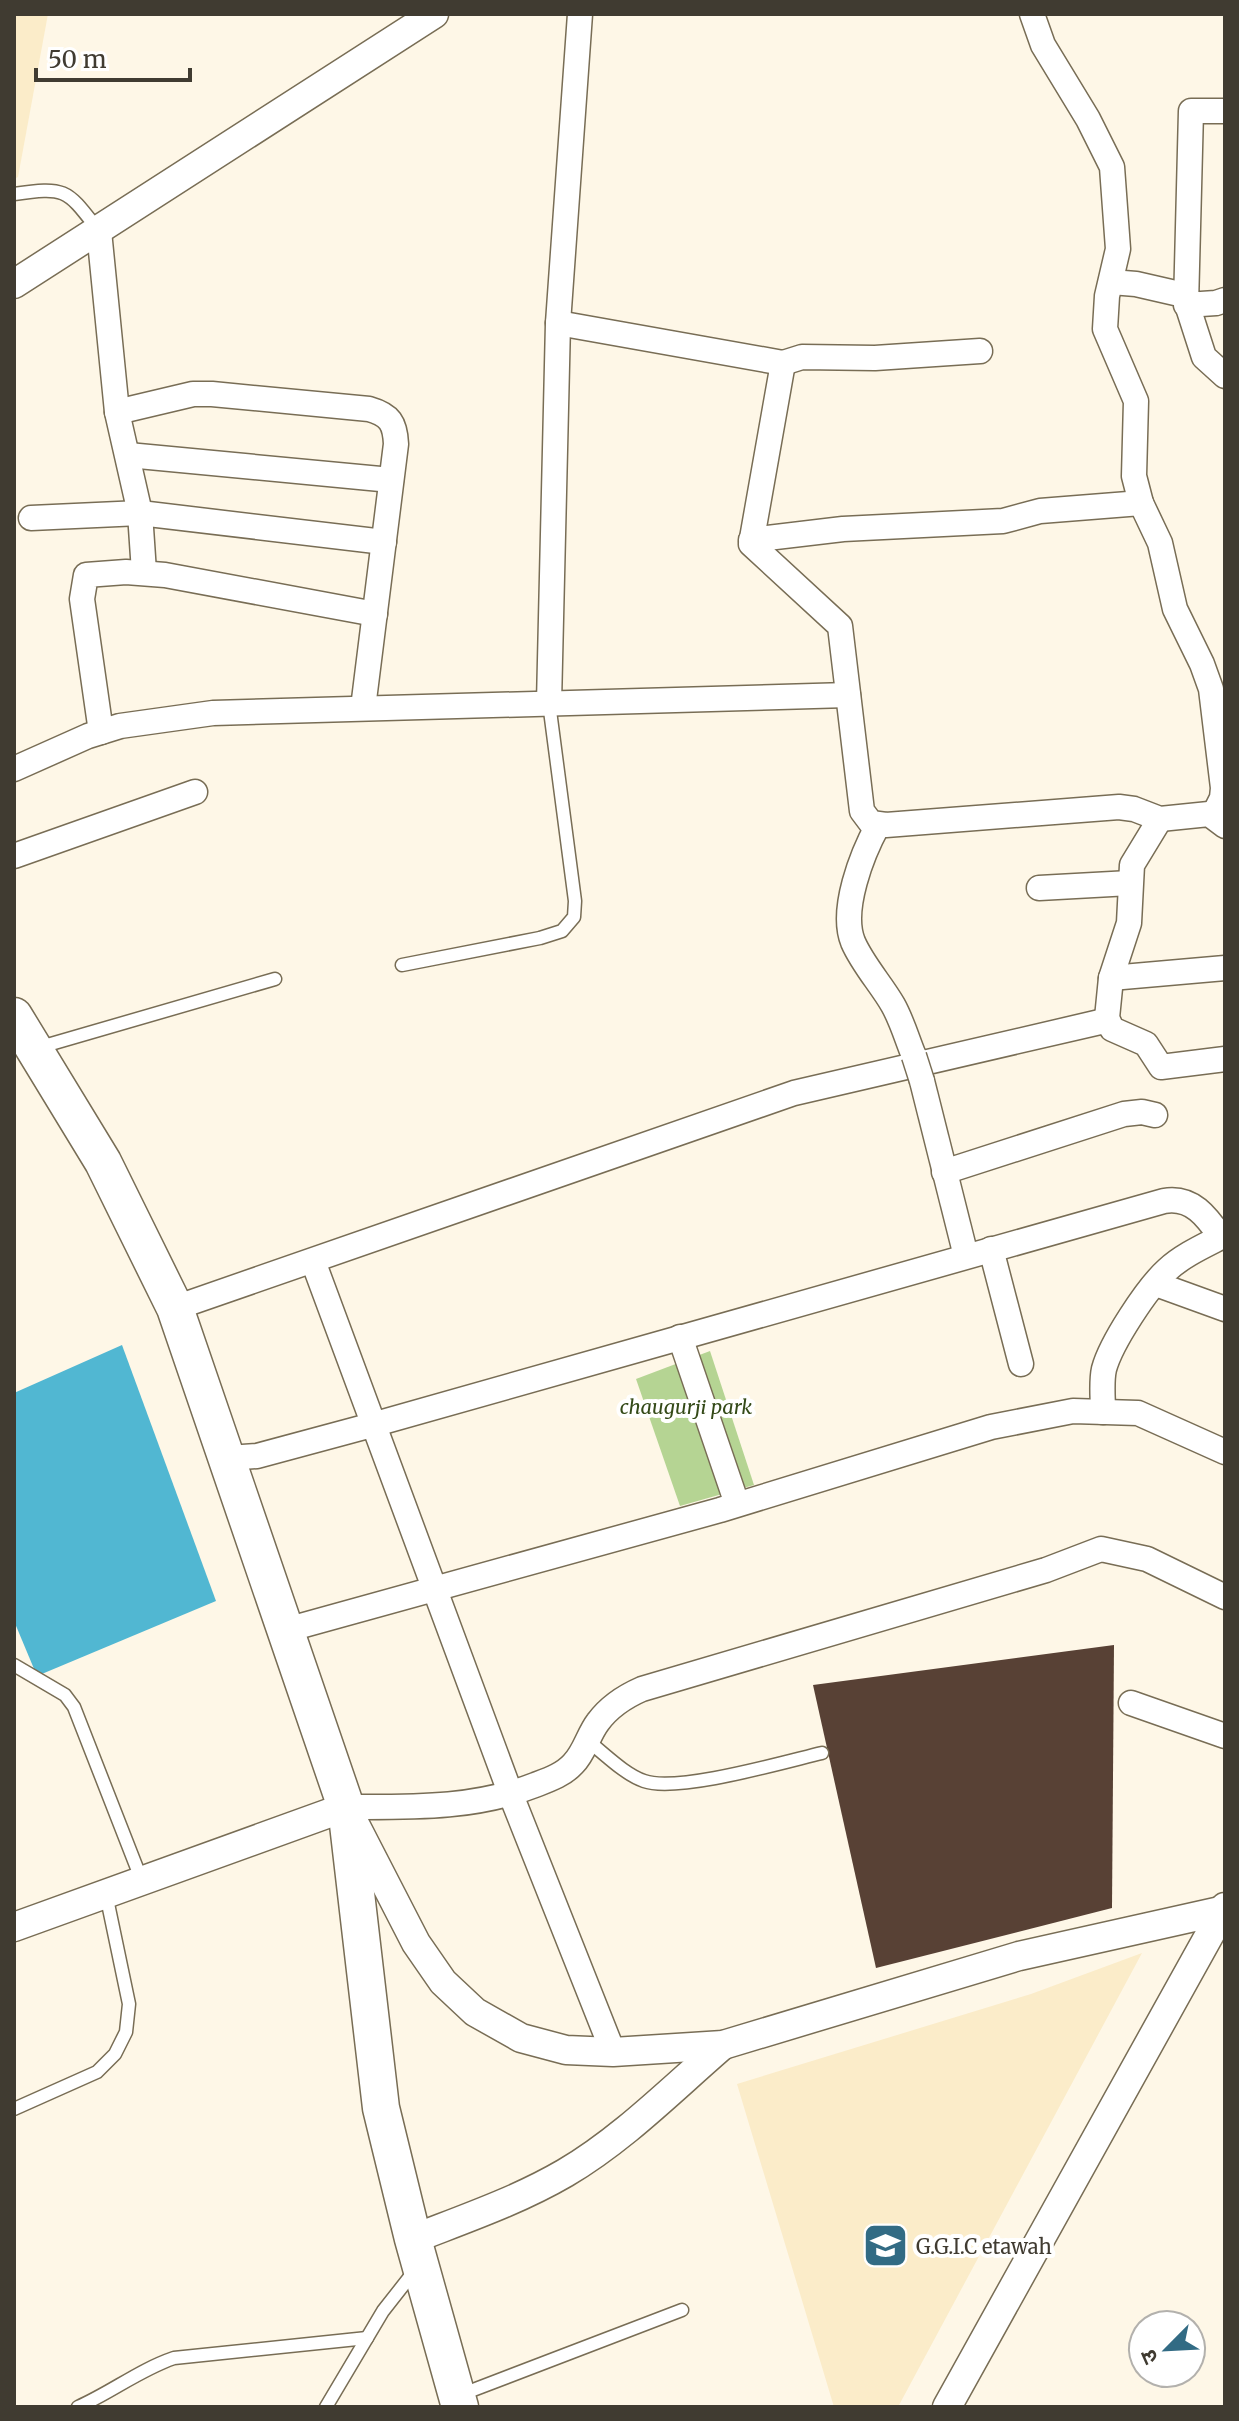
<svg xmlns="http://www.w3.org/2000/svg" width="1239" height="2421" font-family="Merriweather,'Noto Sans Devanagari',serif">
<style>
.built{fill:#fbecc9}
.green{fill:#b5d493}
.water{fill:#51b7d2}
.building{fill:#584135}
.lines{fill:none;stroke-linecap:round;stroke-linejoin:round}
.service-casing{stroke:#786d55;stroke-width:15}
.minor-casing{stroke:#786d55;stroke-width:27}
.tertiary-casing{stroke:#786d55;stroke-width:31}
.primary-casing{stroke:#786d55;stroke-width:39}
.service{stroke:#fff;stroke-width:12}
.minor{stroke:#fff;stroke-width:24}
.tertiary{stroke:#fff;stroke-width:28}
.primary{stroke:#fff;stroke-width:36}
.minor-bridge-casing{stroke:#786d55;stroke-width:27;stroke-linecap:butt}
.minor-bridge{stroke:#fff;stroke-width:24}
.labels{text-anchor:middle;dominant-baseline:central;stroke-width:8;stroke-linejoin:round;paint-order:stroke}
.park-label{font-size:20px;font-style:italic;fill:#344a18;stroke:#fff}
.poi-label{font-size:20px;fill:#403b31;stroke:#fff;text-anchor:start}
</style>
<rect width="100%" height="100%" fill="#fef7e7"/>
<!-- built -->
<g class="built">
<polygon points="14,14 48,14 18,177 14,179"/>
<polygon points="1142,1953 898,2407 834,2407 737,2084 1031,1994"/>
</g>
<!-- green -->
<polygon class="green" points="710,1351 754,1485 680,1506 636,1379"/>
<!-- water -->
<polygon class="water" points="122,1345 216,1601 37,1676 14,1621 14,1393"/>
<!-- building -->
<polygon class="building" points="1114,1645 1112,1908 876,1968 813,1685"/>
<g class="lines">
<defs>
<g id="service">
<path d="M14,194C67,186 67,190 99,231"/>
<polyline points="402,965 540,938 562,931 574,917 575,901 549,703"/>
<polyline points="37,1048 275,979"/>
<polyline points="14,1665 65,1695 74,1707 142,1881"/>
<path d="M588,1741C605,1754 624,1774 644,1781C677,1793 784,1762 822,1753"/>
<polyline points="14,2109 97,2072 115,2054 126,2032 129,2004 106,1894"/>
<polyline points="460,2395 682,2310"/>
<path d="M78,2407C112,2392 139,2370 174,2358L367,2338"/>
<polyline points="326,2407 383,2311 416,2269"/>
</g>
<g id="minor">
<polyline points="1032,14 1043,45 1088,119 1112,167 1118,249 1107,296 1105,329 1136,401 1134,476 1141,503 1160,543 1175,609 1202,664 1211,689 1223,788 1222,798 1213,816"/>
<polyline points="1225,111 1191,111 1186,305 1216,303 1225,300"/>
<polyline points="99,231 117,412 140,513 144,572"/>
<polyline points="1111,282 1136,284 1184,295 1204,357 1225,376"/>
<polyline points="558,323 783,363 751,544 840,626 862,811 871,823 886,825 1119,807 1134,809 1160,819 1209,814 1225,826"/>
<polyline points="783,363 802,357 875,358 980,351"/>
<path d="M117,412L193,394H212L369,409C390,415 395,423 396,444L363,708"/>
<polyline points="128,455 391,480"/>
<polyline points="31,518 140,513 384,542"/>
<polyline points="751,540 843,529 1003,521 1040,511 1141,503"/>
<polyline points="549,703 558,323 580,14"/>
<polyline points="101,732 82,599 86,575 126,572 165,575 375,614"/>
<polyline points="14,769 88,736 120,726 213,713 848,695"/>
<polyline points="1160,819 1132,865 1129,923 1111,978 1107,1018 1112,1029 1146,1044 1161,1067 1225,1059"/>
<path d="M878,825C862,854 840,910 853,942C863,965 881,984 893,1005C902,1021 907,1039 914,1056"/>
<polyline points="14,856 195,792"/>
<polyline points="1039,888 1130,883"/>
<polyline points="1111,978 1225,968"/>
<polyline points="922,1081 966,1256"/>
<polyline points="944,1172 1124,1114 1142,1112 1155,1115"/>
<polyline points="991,1249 1021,1364"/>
<polyline points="313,1261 511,1795 613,2052"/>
<polyline points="1156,1284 1225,1309"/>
<polyline points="175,1308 794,1093 1100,1022 1107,1018"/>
<polyline points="680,1337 737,1504"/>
<path d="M1103,1412C1103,1398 1101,1382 1104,1369C1111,1343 1147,1288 1167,1270C1183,1255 1206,1245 1225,1235"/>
<path d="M228,1458L257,1456L372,1425L1164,1201C1192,1196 1207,1217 1221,1237"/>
<polyline points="286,1630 720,1510 991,1427 1073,1411 1138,1413 1225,1452"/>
<polyline points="1131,1703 1225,1736"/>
<path d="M346,1807C411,1807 474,1809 535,1785C548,1780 563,1775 573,1764C585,1752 588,1735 598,1722C609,1707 626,1696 642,1689L1046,1570L1101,1549L1147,1559L1225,1597"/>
</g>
<g id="tertiary">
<polyline points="14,284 434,14"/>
<polyline points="14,1927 346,1807 416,1943 443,1982 475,2012 521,2038 566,2050 613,2052 723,2045 1019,1956 1225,1910"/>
<path d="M413,2239C464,2219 517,2201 565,2173C623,2139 673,2088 723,2045"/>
<polyline points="947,2407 1225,1907"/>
</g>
<polyline id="primary" points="14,1016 103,1162 175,1308 346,1807 381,2108 413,2239 460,2407"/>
</defs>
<!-- service casing -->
<use href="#service" class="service-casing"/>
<!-- minor casing -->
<use href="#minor" class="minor-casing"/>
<!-- tertiary casing -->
<use href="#tertiary" class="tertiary-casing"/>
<!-- primary casing -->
<use href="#primary" class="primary-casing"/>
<!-- service -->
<use href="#service" class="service"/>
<!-- minor -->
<use href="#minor" class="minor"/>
<!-- tertiary -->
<use href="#tertiary" class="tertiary"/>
<!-- primary -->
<use href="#primary" class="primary"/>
<defs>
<polyline id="minor-bridge" points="914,1056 922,1081"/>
</defs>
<!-- minor-bridge casing -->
<use href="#minor-bridge" class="minor-bridge-casing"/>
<!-- minor-bridge -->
<use href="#minor-bridge" class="minor-bridge"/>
</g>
<!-- icons -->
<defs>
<symbol id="school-square" viewBox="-11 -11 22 22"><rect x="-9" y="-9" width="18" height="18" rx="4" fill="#326b84" stroke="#fff"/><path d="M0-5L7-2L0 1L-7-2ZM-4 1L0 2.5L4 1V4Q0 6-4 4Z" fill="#fff"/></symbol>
</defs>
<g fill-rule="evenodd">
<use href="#school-square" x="860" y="2220" width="51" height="51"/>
</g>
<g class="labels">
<!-- park labels -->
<g class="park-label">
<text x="686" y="1406">chaugurji park</text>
</g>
<!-- poi labels -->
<g class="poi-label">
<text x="916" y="2246">G.G.I.C etawah</text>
</g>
</g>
<!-- border -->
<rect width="1239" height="2421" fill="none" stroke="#403b31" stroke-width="32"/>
<!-- north arrow -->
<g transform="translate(1167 2349) rotate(246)"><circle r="38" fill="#ffffff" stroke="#b3b1ad" stroke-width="2"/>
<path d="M0-6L14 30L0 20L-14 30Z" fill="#326b84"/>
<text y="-12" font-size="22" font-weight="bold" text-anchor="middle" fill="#403b31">उ</text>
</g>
<!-- scale -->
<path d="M36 68v12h154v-12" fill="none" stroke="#403b31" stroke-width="4"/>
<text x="48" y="68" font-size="24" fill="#403b31" stroke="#ffffff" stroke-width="6" paint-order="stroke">50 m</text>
</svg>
